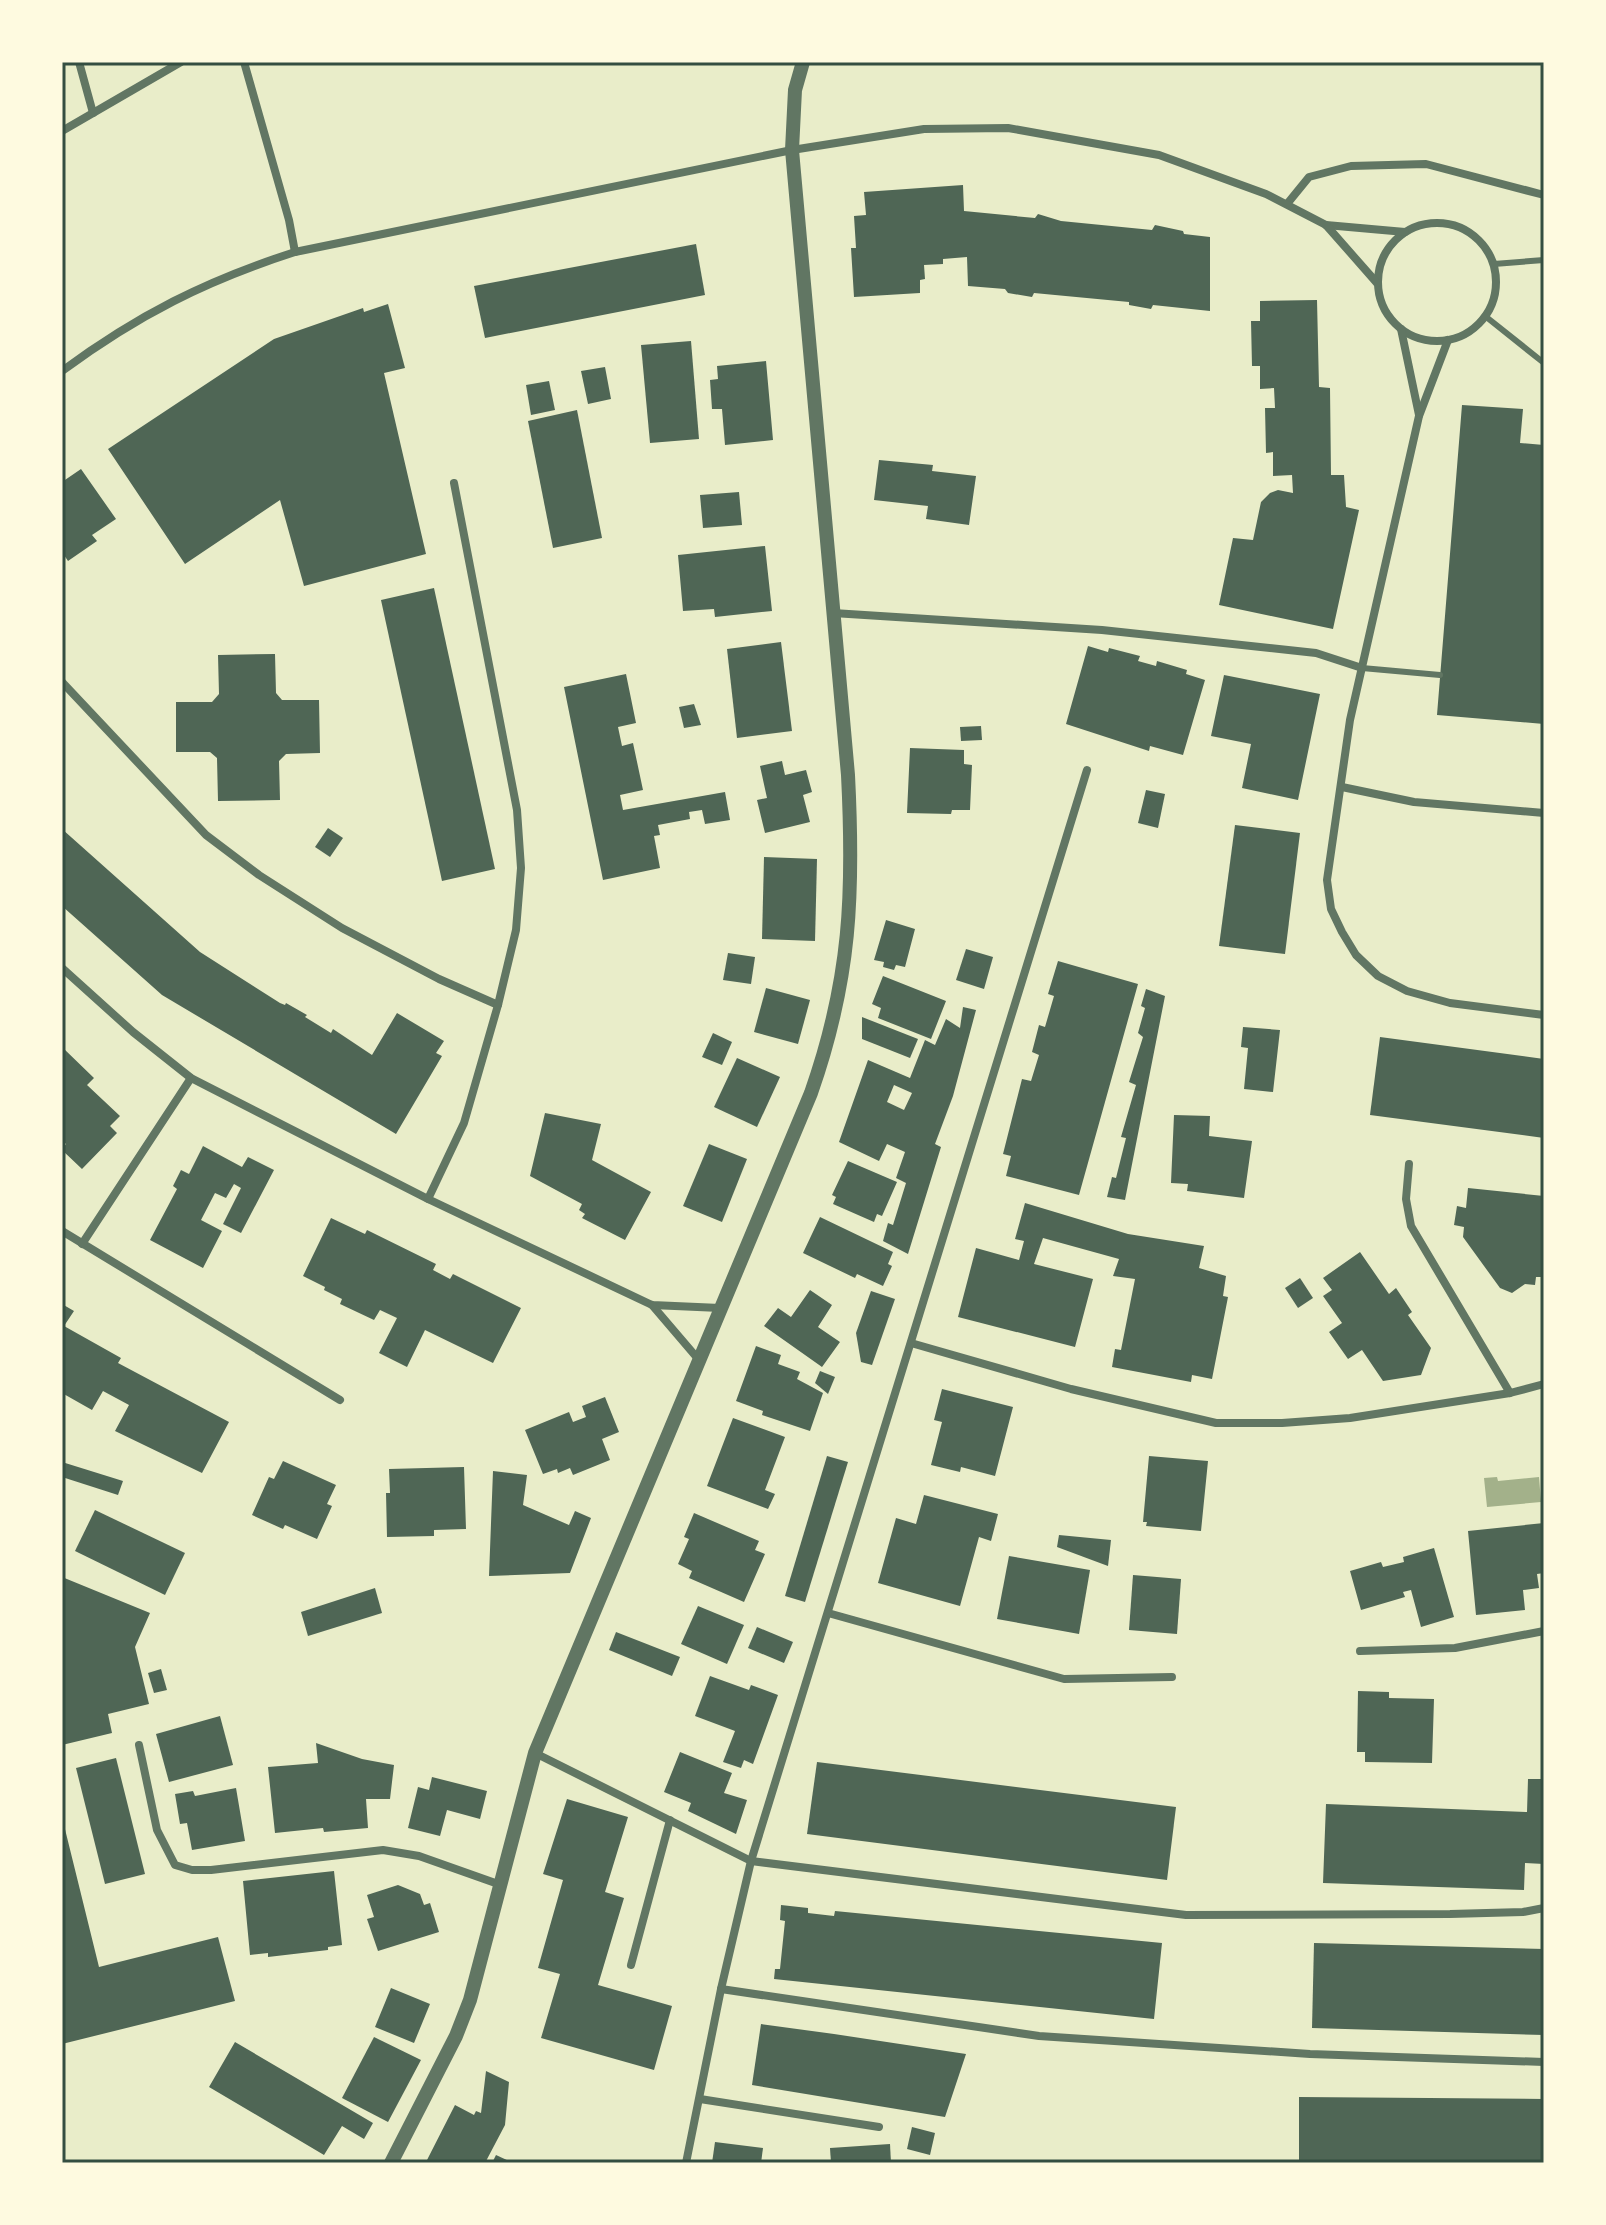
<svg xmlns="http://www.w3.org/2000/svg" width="1606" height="2225" font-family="Mulish,sans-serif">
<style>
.water{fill:#a3b18a}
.building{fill:#4f6655;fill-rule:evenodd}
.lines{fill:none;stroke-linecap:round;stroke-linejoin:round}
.service{stroke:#617663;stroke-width:6}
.minor{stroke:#617663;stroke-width:8}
.tertiary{stroke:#617663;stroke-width:14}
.neatline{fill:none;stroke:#344e41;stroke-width:3}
</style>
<rect width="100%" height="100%" fill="#e9edc9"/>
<!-- water -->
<polygon class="water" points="1497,1477 1498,1481 1539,1477 1541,1502 1487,1507 1484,1478"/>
<!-- building -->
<g class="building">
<polygon points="963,185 964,211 1035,218 1038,214 1061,221 1152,230 1155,225 1183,231 1184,234 1210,237 1210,311 1153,305 1151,309 1129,305 1129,302 1034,293 1032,297 1008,293 1005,289 968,286 967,257 943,259 943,264 924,265 925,279 920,280 920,293 854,297 851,248 856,248 854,216 866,215 864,192"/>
<polygon points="696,244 705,295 485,338 474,286"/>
<polygon points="1317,300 1319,387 1330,388 1331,475 1344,475 1346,507 1359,510 1333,629 1219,605 1233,538 1253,540 1261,502 1270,493 1278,490 1293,493 1292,475 1273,476 1273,452 1266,453 1265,408 1275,408 1274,388 1260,389 1260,366 1252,366 1251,321 1260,321 1260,301"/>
<polygon points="388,304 405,368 384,373 426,554 304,586 280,500 185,564 108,449 274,339 363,308 364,312"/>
<polygon points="691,341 699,439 650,443 641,345"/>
<polygon points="766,361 773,440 725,445 722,409 712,409 710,380 718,379 717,366"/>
<polygon points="605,367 611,399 588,404 581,371"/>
<polygon points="549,381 555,410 531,415 526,385"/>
<polygon points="1462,405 1523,409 1520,443 1544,445 1544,724 1437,715"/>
<polygon points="577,410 602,538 553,548 528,421"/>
<polygon points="879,460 933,465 932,471 976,476 969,525 926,519 928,506 874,500"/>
<polygon points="81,469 116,519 92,535 97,541 68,561 64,555 62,556 62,482"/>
<polygon points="739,492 742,525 703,528 700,495"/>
<polygon points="765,546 772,611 715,617 714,609 683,611 678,555"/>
<polygon points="434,588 495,869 442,881 381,600"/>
<polygon points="781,642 792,731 737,738 727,649"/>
<polygon points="1088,646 1108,652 1109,648 1140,656 1138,661 1156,666 1157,661 1187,670 1186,674 1205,680 1183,755 1150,746 1149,751 1066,724"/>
<polygon points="275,654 276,693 282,700 319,700 320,753 286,754 279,761 280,800 218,801 217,758 210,752 176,752 176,702 212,702 219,694 218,655"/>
<polygon points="626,674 636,723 618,727 622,746 633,743 643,790 620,795 623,810 725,792 730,820 705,824 702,810 689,812 690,819 658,825 660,835 654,836 660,868 603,880 564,687"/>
<polygon points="1224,675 1320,694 1298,800 1242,788 1251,744 1211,736"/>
<polygon points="694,704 701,725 684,728 679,707"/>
<polygon points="981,726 982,740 961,741 960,727"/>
<polygon points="910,748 964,750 964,764 972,765 970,810 952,810 951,814 907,813"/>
<polygon points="782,761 785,775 806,770 812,792 803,795 810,822 765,833 757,800 767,798 760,766"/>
<polygon points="1146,790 1165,794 1158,828 1138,823"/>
<polygon points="1235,825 1300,833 1285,954 1219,946"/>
<polygon points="328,828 343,838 330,857 315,847"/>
<polygon points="62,829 200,952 280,1003 285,1005 286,1003 307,1015 305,1017 331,1033 333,1029 372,1055 397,1013 444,1041 436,1053 442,1056 396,1134 162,995 62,906"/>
<polygon points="764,857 817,859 815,941 762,939"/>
<polygon points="886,920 915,929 905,967 896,965 894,970 883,967 884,962 874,960"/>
<polygon points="966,949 993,957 984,989 956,980"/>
<polygon points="728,953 755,957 751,984 723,980"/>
<polygon points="1058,961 1138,984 1079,1195 1006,1176 1011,1156 1003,1154 1022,1079 1031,1081 1039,1055 1032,1052 1039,1025 1045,1027 1054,996 1048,994"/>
<polygon points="883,976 946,1001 931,1039 878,1018 881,1008 872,1004"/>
<polygon points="766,988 810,1000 798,1044 754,1032"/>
<polygon points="1146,989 1165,996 1125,1200 1107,1197 1112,1177 1116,1178 1126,1138 1121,1137 1136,1085 1129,1082 1143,1037 1138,1033 1145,1008 1141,1006"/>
<path d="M963,1007L976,1010L953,1096L935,1144L941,1147L908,1254L883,1241L888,1223L893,1225L906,1183L896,1178L905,1152L887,1144L879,1161L839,1142L868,1060L910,1078L925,1040L935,1045L946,1019L960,1028ZM894,1085L912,1093L904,1110L887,1102Z"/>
<polygon points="862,1017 918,1039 910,1058 862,1039"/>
<polygon points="1243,1027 1280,1030 1273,1092 1244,1089 1248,1048 1241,1047"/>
<polygon points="713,1033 732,1042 722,1065 702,1057"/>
<polygon points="1380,1037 1544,1059 1544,1138 1370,1115"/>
<polygon points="62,1047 94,1078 87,1085 120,1116 110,1126 117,1133 82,1169 62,1150 66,1144 62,1140"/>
<polygon points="737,1058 780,1077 757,1127 714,1107"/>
<polygon points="545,1113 601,1124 592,1160 651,1192 625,1240 582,1218 585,1214 579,1210 582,1204 530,1176"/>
<polygon points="1174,1115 1210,1116 1209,1136 1252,1141 1244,1198 1187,1191 1188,1184 1171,1183"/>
<polygon points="709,1144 747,1159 722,1222 683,1206"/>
<polygon points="203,1146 242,1167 248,1157 274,1170 241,1233 223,1224 241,1188 234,1184 226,1198 215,1193 201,1220 222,1231 203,1268 150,1240 177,1189 173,1186 181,1170 189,1174"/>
<polygon points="848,1161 897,1182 882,1216 877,1214 874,1222 833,1204 836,1197 832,1195"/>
<polygon points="1468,1188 1544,1196 1544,1277 1536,1277 1535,1285 1525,1284 1512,1293 1500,1288 1463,1237 1464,1227 1454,1225 1457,1206 1466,1208"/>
<polygon points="1025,1203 1128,1234 1204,1246 1199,1268 1226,1276 1223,1296 1228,1297 1212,1379 1192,1375 1191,1382 1112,1367 1115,1349 1121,1350 1135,1279 1113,1276 1119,1259 1043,1238 1034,1264 1093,1279 1075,1347 958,1317 976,1248 1019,1260 1024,1241 1015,1239"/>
<polygon points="820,1217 893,1252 888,1264 892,1266 883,1286 857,1274 855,1278 803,1253"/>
<polygon points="331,1218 365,1234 367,1230 436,1264 433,1270 450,1279 453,1274 521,1308 493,1363 425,1330 407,1367 379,1353 397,1318 380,1310 374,1320 340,1304 342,1299 324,1290 325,1287 303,1276"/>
<polygon points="1360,1252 1389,1294 1396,1288 1412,1312 1408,1315 1431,1348 1421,1375 1383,1381 1362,1350 1348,1359 1329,1332 1342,1323 1323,1296 1332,1290 1323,1278"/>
<polygon points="1300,1278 1313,1298 1298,1308 1285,1288"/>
<polygon points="810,1290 832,1305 818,1327 840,1342 822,1367 764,1326 778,1308 791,1317"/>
<polygon points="871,1291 895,1299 872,1365 861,1362 856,1333"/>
<polygon points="62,1304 74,1311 64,1326 121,1358 118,1363 229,1422 202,1473 115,1431 129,1405 103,1391 92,1410 62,1393"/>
<polygon points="756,1346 781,1355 778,1364 800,1372 797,1379 823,1393 810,1431 762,1415 763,1411 736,1401"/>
<polygon points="820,1371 835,1377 828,1394 815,1383"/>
<polygon points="942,1389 1013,1407 995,1476 961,1467 960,1472 931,1465 942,1422 934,1420"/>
<polygon points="605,1397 619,1432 602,1439 610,1460 573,1475 570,1468 558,1473 557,1469 543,1474 525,1430 569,1412 573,1422 586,1417 582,1406"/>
<polygon points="733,1418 785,1437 765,1490 775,1494 768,1509 707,1486"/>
<polygon points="827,1456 848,1462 805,1602 785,1596"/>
<polygon points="1149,1456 1208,1461 1201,1531 1146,1526 1147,1522 1143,1522"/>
<polygon points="283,1461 336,1485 327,1504 332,1506 317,1539 285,1525 283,1529 252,1515 269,1477 274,1479"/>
<polygon points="62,1462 123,1481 118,1495 62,1477"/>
<polygon points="464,1467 466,1529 434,1530 434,1536 387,1537 386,1493 390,1493 389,1469"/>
<polygon points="493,1471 527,1475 523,1505 569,1525 575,1511 591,1518 570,1573 489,1576"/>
<polygon points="924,1495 998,1514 991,1541 979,1537 960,1606 878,1583 896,1518 916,1524"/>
<polygon points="95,1510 185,1553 165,1595 75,1551"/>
<polygon points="694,1513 759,1541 755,1550 765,1554 744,1602 689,1578 692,1571 678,1564 689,1539 684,1537"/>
<polygon points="1544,1523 1544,1573 1537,1574 1539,1588 1523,1590 1525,1610 1476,1615 1468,1531"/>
<polygon points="1059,1535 1111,1540 1108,1566 1057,1547"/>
<polygon points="1434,1548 1454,1617 1421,1627 1411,1590 1403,1592 1405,1597 1361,1610 1350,1571 1381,1562 1383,1567 1404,1562 1403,1557"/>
<polygon points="1009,1556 1090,1570 1079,1634 997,1619"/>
<polygon points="1133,1575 1181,1579 1177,1634 1129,1630"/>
<polygon points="62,1577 150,1613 135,1647 149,1704 108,1714 112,1733 62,1745"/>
<polygon points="375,1588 382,1613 308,1636 301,1612"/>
<polygon points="698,1606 744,1625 727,1664 681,1644"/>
<polygon points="757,1627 793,1642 784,1663 748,1648"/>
<polygon points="616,1632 680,1657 672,1676 609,1650"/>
<polygon points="161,1669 167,1690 154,1693 148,1673"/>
<polygon points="710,1676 749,1690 751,1685 778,1695 753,1764 744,1760 741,1768 723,1762 735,1731 695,1716"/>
<polygon points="1358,1691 1389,1692 1389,1698 1434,1699 1432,1763 1365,1762 1365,1752 1357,1752"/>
<polygon points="220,1716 233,1765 169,1782 156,1734"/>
<polygon points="316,1743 362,1759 394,1765 390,1799 366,1799 368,1828 324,1832 323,1828 275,1833 268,1767 318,1763"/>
<polygon points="680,1752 732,1773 724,1793 747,1800 736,1834 688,1811 691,1803 664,1792"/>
<polygon points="116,1758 145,1874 105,1884 76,1768"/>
<polygon points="817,1762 1176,1807 1167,1880 807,1834"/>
<polygon points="432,1777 487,1791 480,1819 447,1810 440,1836 408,1828 418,1787 429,1790"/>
<polygon points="1528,1779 1544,1779 1544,1864 1525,1863 1524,1890 1323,1883 1326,1804 1527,1812"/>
<polygon points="236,1788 245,1841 192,1850 187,1823 180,1824 175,1794 193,1791 195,1796"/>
<polygon points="567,1799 628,1817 605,1892 624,1898 598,1985 672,2006 654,2070 541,2038 560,1974 538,1968 563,1880 543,1874"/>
<polygon points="62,1817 99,1967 218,1937 235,2001 62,2044"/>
<polygon points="334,1871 342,1945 328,1947 328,1950 268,1957 268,1953 250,1955 243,1881"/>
<polygon points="398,1885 420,1894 424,1905 430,1903 439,1932 378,1951 367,1919 374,1917 367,1895"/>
<polygon points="781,1905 808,1908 808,1913 834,1916 835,1911 1162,1943 1154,2019 774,1979 775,1969 780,1969 785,1921 780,1920"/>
<polygon points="1314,1943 1544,1949 1544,2035 1312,2028"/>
<polygon points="391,1988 430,2004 414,2043 375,2027"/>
<polygon points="761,2024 834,2034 966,2054 945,2117 752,2085"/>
<polygon points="374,2037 421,2060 388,2122 342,2098"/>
<polygon points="235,2042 373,2123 364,2139 342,2126 324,2155 209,2087"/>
<polygon points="486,2071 509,2082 505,2125 485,2163 434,2163 427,2160 455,2105 474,2115 476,2111 481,2113"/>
<polygon points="1299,2097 1544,2099 1544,2163 1299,2163"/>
<polygon points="912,2127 935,2133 930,2155 907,2149"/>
<polygon points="715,2142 763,2148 761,2163 712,2163"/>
<polygon points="890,2144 891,2163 831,2163 830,2148"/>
<polygon points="496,2155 509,2161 509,2163 492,2163"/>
</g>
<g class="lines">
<!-- service -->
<g class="service">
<polyline points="1494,264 1544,260"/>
<polyline points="1485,316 1544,363"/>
<polyline points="1362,668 1440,675"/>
</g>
<!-- minor -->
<g class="minor">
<polyline points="79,62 93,113"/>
<polyline points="244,62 289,220 295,252"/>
<polyline points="62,131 181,62"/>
<polyline points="1287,204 1309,177 1351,166 1426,164 1544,195"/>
<circle cx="1437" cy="282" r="59"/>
<polyline points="1326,225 1405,232"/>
<polyline points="1401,329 1419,415"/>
<polyline points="1448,340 1419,416 1350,720 1327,880 1331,909 1342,932 1356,955 1378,976 1407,991 1450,1003 1544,1015"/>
<path d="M62,371C138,315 205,281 295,252L792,150L924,129L1008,128L1159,155L1266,194L1326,225L1377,283"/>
<polyline points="833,613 1102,630 1316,653 1362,668"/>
<polyline points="62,682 206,835 259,875 342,928 439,979 498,1005"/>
<polyline points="1342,787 1414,802 1544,813"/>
<polyline points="62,968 133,1032 191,1078 428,1199 652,1305 720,1308"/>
<polyline points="1409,1164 1406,1199 1411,1226 1510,1393"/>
<polyline points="428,1199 464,1123 498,1005 516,930 521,868 517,810 454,483"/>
<polyline points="62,1231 340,1400"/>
<polyline points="82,1244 191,1078"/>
<polyline points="652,1305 699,1360"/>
<polyline points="911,1343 1071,1389 1216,1423 1282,1423 1350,1418 1510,1393 1544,1384"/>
<polyline points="828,1613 1064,1679 1172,1677"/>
<polyline points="1360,1651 1455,1648 1544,1631"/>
<polyline points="139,1745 157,1830 175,1865 192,1870 211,1870 383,1850 419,1856 501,1885"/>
<polyline points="535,1753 751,1861 1186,1915 1450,1914 1523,1912 1544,1908"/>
<polyline points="631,1965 670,1820"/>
<polyline points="721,1989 1039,2036 1310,2054 1544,2062"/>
<polyline points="700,2099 879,2127"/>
<polyline points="686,2163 721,1989 751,1861 1087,770"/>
</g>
<!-- tertiary -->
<path class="tertiary" d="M391,2163L456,2036L470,2000L535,1753L811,1093C851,979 854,893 848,775L792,150L795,90L803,62"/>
</g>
<!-- border -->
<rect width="1606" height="2225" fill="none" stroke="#fefae0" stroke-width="128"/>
<rect x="64" y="64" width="1478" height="2097" class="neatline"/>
</svg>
